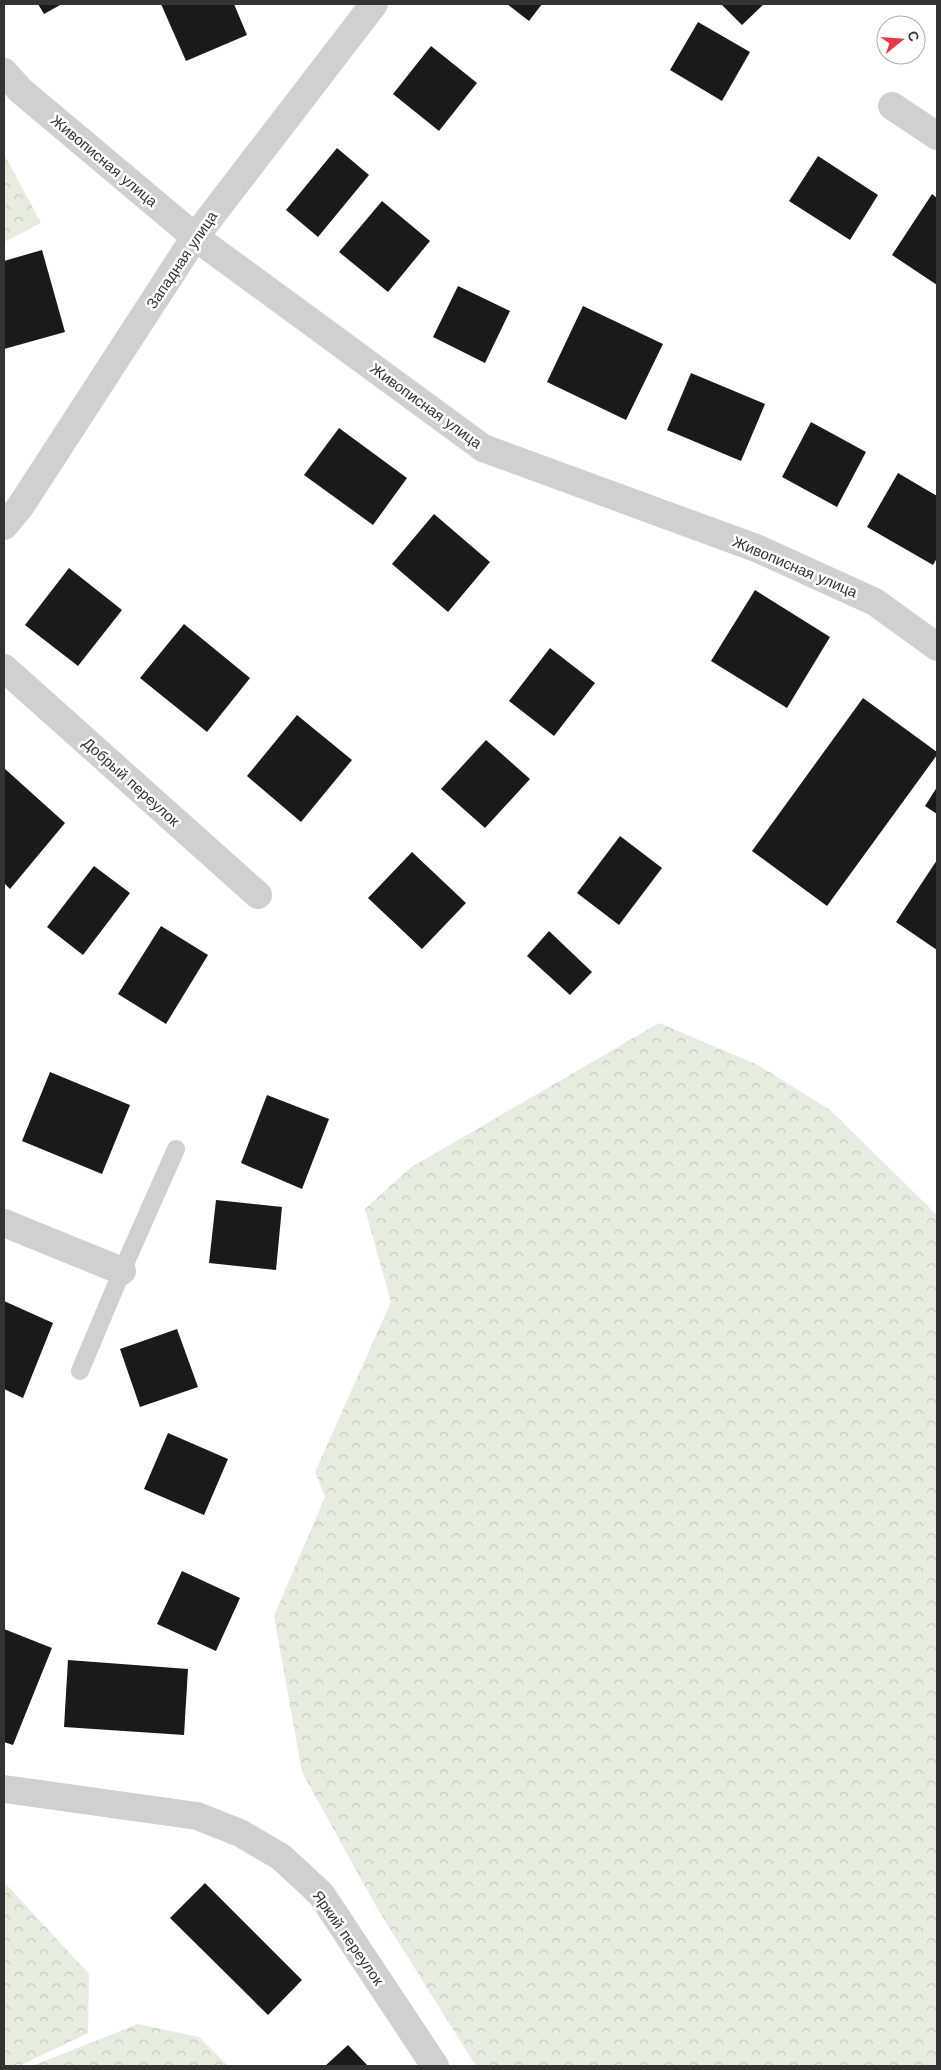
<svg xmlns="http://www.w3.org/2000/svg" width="941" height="2070" font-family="'Work Sans',sans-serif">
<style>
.forest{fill:url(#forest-crowns)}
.building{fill:#1a1a1a}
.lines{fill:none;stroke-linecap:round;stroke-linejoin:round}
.lane{stroke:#d0d0d0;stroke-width:18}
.street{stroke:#d0d0d0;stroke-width:28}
.labels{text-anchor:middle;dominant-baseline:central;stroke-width:5;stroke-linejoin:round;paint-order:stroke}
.street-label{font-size:15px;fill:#333;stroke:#fff}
</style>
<defs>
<pattern id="forest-crowns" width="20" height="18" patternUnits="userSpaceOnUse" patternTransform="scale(1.25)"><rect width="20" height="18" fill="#e6ecdf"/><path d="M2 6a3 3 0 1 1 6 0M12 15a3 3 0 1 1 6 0" fill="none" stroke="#c6cbc0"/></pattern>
</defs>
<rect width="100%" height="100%" fill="#fff"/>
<!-- forest -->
<g class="forest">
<polygon points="4,154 41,223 4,242"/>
<polygon points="659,1023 758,1065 830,1110 937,1215 937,2066 476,2066 377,1908 302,1772 274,1616 325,1497 315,1472 391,1302 365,1209 410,1168"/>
<polygon points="4,1882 89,1974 88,2033 19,2066 4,2066"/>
<polygon points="138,2024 199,2037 228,2066 32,2066"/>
</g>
<!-- building -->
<g class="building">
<polygon points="38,4 62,4 44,14"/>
<polygon points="161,4 234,4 247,35 186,61"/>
<polygon points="507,4 542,4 529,21"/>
<polygon points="721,4 764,4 742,25"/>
<polygon points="698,22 750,52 722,101 670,70"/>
<polygon points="431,46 477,83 439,131 393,94"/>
<polygon points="337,148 369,175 318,237 286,210"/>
<polygon points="818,156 878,195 850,240 789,201"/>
<polygon points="932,194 937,198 937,285 892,255"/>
<polygon points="382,201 430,241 388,292 339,252"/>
<polygon points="42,250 65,332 4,349 4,261"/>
<polygon points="458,286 510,311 485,363 433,337"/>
<polygon points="583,306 663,344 626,420 547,382"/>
<polygon points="691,373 765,404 741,461 667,430"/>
<polygon points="811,422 866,452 837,507 782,477"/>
<polygon points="339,428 407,478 373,525 304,475"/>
<polygon points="898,473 937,496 937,558 933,565 867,527"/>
<polygon points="434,514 490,562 448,612 392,564"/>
<polygon points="69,568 122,610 78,666 25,625"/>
<polygon points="755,590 830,637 787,708 711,661"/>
<polygon points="184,624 250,678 207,732 140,678"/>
<polygon points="550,648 595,683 554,736 509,701"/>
<polygon points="863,698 937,752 937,755 827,906 752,851"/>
<polygon points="297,715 352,760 301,822 247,776"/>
<polygon points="486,740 530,779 485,828 441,789"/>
<polygon points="4,768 65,823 10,889 4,883"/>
<polygon points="937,787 937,814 925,806"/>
<polygon points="620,836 662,868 619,925 577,893"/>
<polygon points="412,852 466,903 422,949 368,898"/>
<polygon points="937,860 937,950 896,922"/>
<polygon points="94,866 130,893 83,955 47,927"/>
<polygon points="161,926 208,955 166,1024 118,994"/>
<polygon points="549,931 592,972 570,995 527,956"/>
<polygon points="50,1072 130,1105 102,1174 22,1141"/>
<polygon points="267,1095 329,1119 302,1189 241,1163"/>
<polygon points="216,1200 282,1207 276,1270 209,1263"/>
<polygon points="4,1301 53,1323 23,1398 4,1389"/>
<polygon points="177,1329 198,1387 140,1407 120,1349"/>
<polygon points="168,1433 228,1459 204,1515 144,1489"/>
<polygon points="182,1571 240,1598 216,1651 157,1624"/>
<polygon points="4,1629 52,1648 13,1745 4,1742"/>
<polygon points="68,1660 188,1669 184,1735 64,1727"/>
<polygon points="205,1883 302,1980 268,2015 170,1918"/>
<polygon points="348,2045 368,2066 325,2066"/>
</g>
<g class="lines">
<!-- lane -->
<polyline class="lane" points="80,1371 122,1271 176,1149"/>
<!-- street -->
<g class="street">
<polyline points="4,72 20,90 195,237 483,448 756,548 875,602 937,647"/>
<polyline points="892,106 937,136"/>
<polyline points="4,526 20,507 195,237 374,4"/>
<polyline points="4,668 258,895"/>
<polyline points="4,1223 122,1271"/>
<polyline points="4,1789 197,1816 240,1833 281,1857 321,1894 435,2066"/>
</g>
</g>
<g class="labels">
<!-- street labels -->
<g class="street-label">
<text transform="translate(104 161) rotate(40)">Живописная улица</text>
<text transform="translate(182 260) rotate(-56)">Западная улица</text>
<text transform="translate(426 406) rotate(36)">Живописная улица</text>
<text transform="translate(795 567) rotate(23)">Живописная улица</text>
<text transform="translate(131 782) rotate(42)">Добрый переулок</text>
<text transform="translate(348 1938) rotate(55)">Яркий переулок</text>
</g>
</g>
<!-- border -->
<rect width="941" height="2070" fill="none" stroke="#333333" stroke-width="10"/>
<!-- north arrow -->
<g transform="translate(901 40) rotate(73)"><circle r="24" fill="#ffffff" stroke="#adadad"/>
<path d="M0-4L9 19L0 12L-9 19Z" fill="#e63946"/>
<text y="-8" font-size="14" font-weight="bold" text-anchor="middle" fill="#333333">С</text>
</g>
</svg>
